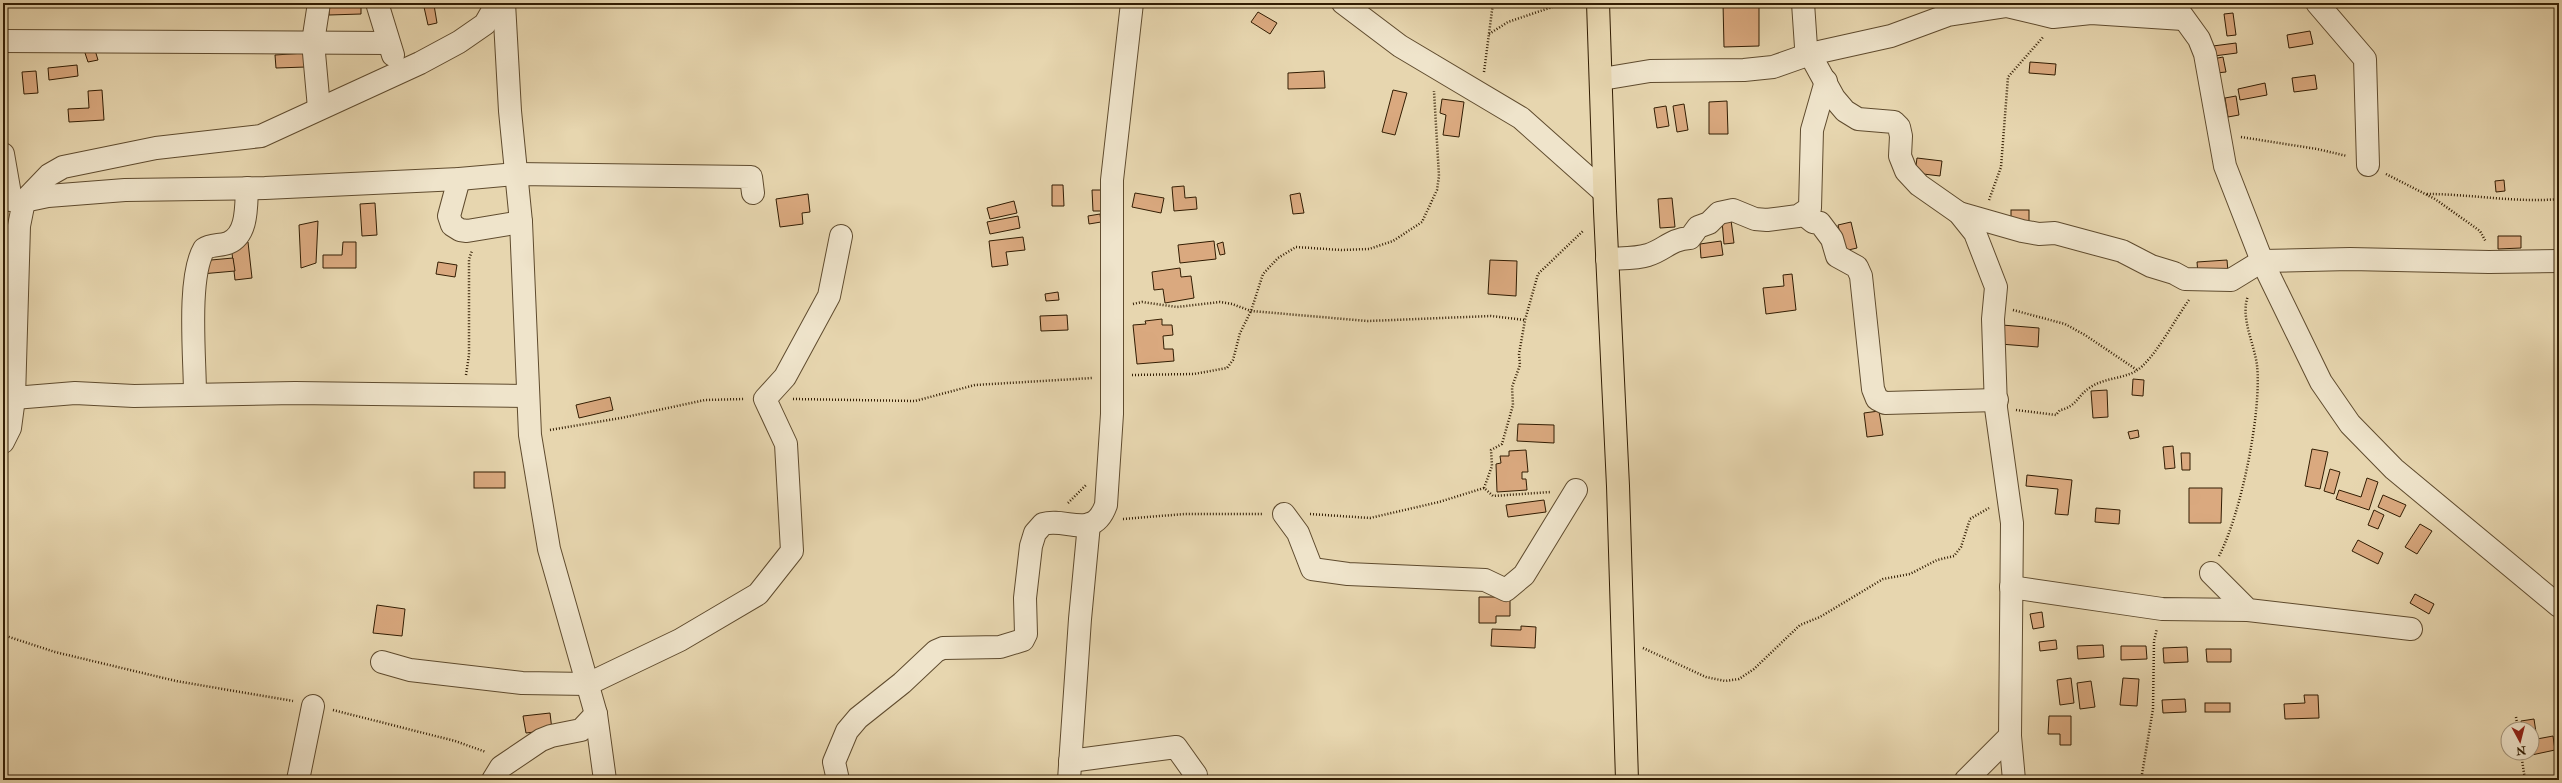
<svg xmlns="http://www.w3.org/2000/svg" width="2562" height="783" viewBox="0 0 2562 783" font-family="'IM FELL Double Pica',serif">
<rect width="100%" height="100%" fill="#e7d6af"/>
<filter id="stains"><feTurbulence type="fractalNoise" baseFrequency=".005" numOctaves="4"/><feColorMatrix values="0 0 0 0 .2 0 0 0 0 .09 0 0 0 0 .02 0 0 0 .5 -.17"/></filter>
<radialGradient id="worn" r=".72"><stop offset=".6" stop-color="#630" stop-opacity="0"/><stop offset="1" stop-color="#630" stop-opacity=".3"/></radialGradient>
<!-- building -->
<g fill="#daa97f" stroke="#321d03">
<path d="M329,3H361V14L329,15Z"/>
<path d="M1723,3H1759V46L1724,47Z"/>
<path d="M2046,3H2067L2068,10L2047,13Z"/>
<path d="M434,5L437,23L428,25L424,7Z"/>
<path d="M1258,12L1277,23L1270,34L1251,22Z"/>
<path d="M2233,13L2236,35L2227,36L2224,14Z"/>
<path d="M2310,31L2313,44L2289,48L2287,35Z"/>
<path d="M2236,43L2237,53L2214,56L2213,46Z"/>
<path d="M95,50L98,60L88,62L85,53Z"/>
<path d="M305,53L306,67L276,68L275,55Z"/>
<path d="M2223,57L2226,72L2216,73L2213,59Z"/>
<path d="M2030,62L2056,64L2055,75L2029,73Z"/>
<path d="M77,65L78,76L49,80L48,68Z"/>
<path d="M36,71L38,93L24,94L22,72Z"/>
<path d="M1324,71L1325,88L1288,89V73Z"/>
<path d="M2315,75L2317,89L2294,92L2292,78Z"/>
<path d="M2265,83L2267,95L2240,100L2238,89Z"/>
<path d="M102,90L104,120L69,122L68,109L89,108L88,91Z"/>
<path d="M1393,90L1407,93L1395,135L1382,132Z"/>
<path d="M2236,96L2239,115L2228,117L2225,98Z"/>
<path d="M1442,99L1464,102L1459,137L1443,135L1446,115L1440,113Z"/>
<path d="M1727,101L1728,134H1709V102Z"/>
<path d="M1684,104L1688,130L1677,132L1673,106Z"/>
<path d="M1666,106L1669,126L1657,128L1654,108Z"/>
<path d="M1917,158L1942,161L1940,176L1915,173Z"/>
<path d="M2504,180L2505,191L2496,192L2495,181Z"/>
<path d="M1052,185H1063L1064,206H1052Z"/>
<path d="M1184,186L1185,198L1196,197L1197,209L1174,211L1172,187Z"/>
<path d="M1092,190H1104L1105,211H1093Z"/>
<path d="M1135,193L1164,198L1161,213L1132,207Z"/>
<path d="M1300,193L1304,213L1293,214L1290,195Z"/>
<path d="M808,194L810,212L802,213L803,224L780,227L776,199Z"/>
<path d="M1672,198L1675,227L1660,228L1658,199Z"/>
<path d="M1014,201L1017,213L990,219L987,208Z"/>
<path d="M375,203L377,235L362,236L360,204Z"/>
<rect x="2011" y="210" width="18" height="15"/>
<path d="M1100,214L1101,222L1089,224L1088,216Z"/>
<path d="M1018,216L1020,228L990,234L987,222Z"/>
<path d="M1731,220L1734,243L1724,244L1722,221Z"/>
<path d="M318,221L316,263L301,268L299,225Z"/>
<path d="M1851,222L1857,248L1844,251L1838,225Z"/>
<path d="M2498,236H2521V248L2498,249Z"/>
<path d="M1023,237L1025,250L1006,252L1008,265L992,267L989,241Z"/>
<path d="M1214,241L1216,259L1180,263L1178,245Z"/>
<path d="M1721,241L1723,255L1701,258L1700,244Z"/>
<path d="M248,242L252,278L235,280L231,244Z"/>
<path d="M343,242H356V268H323V255H342Z"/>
<path d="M1223,242L1225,254L1220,255L1217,244Z"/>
<path d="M233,258L235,271L201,274L200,261Z"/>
<path d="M1490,260L1517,261L1516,296L1488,294Z"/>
<path d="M2227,260L2228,272L2198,274L2197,262Z"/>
<path d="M438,262L457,265L455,277L436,274Z"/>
<path d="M1180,268L1181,277L1191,276L1194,298L1165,303L1163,289L1154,290L1152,272Z"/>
<path d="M1792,274L1796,310L1766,314L1763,288L1784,286L1783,275Z"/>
<path d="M1058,292L1059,300L1046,301L1045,294Z"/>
<path d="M1067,315L1068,330L1041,331L1040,316Z"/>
<path d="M1162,319V325H1172L1173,335L1163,336L1164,349H1173L1174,361L1137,364L1133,325L1146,324L1145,321Z"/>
<path d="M2002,325L2039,328L2038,347L2000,344Z"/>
<path d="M2133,379L2144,380L2143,396L2132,395Z"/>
<path d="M2107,390L2108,417L2093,418L2091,391Z"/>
<path d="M610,397L613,410L579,418L576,405Z"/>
<path d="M1879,411L1883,435L1867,437L1864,413Z"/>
<path d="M1518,424L1554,425V443L1517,441Z"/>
<path d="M2138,430L2139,437L2130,439L2128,432Z"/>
<path d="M2173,446L2175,468L2165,469L2163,447Z"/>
<path d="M2312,449L2328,452L2320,489L2305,486Z"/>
<path d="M1526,450L1528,472H1522V479H1526L1527,490L1497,492L1496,464L1501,463L1500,456H1509V451Z"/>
<path d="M2181,453H2190V470H2182Z"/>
<path d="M2330,469L2340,472L2334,494L2324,491Z"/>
<rect x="474" y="472" width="31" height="16"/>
<path d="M2027,475L2072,480L2068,515L2055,514L2058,489L2026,486Z"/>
<path d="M2367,478L2378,482L2369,510L2336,499L2339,490L2361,497Z"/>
<path d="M2189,488H2222L2221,523H2189Z"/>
<path d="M2383,495L2406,505L2400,517L2378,507Z"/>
<path d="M1544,500L1546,512L1508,517L1506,505Z"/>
<path d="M2096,508L2120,510L2119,524L2095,522Z"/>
<path d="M2374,510L2384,515L2378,529L2368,525Z"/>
<path d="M2420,524L2432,531L2417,554L2405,547Z"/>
<path d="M2358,540L2383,553L2378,564L2352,551Z"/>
<path d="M2415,594L2434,604L2429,614L2410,603Z"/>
<path d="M1479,597H1510V616H1496V623H1479Z"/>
<path d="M377,605L405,609L402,636L373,633Z"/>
<path d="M2042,612L2044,627L2033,629L2030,614Z"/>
<path d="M1521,626L1536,627L1535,648L1491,646L1492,629L1521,630Z"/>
<path d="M2056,640L2057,649L2040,651L2039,642Z"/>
<path d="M2103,645L2104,657L2078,659L2077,646Z"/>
<path d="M2121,646H2146L2147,659L2121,660Z"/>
<path d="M2187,647L2188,662L2164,663L2163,648Z"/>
<path d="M2206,649H2231V662H2207Z"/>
<path d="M2071,678L2074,703L2060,705L2057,680Z"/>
<path d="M2123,678L2139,679L2137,706L2120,705Z"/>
<path d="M2091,681L2095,707L2080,709L2077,683Z"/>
<path d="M2304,695H2318L2319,718L2285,719L2284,704L2305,703Z"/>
<path d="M2185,699L2186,712L2163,713L2162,700Z"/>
<rect x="2205" y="703" width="25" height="9"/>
<path d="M550,713L552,730L526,733L523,716Z"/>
<path d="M2049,716H2071V745H2060V734H2048Z"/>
<path d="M2534,719L2537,739L2553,736L2555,750L2527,756L2526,753H2532V729H2522L2521,721Z"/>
</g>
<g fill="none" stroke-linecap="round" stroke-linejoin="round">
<!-- minor casing -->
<g stroke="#5f4b2e" stroke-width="24">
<g id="minor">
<path d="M319,3L313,42L319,108"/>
<path d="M377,3L393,55"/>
<path d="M504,3L510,111L521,222L530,435L549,549L596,714L605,780"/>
<path d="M1343,3L1400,46L1521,118L1604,192"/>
<path d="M1803,3L1806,47L1834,98L1845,111L1858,119L1894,122L1899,127L1901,136L1900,156L1906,171L1919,185L1959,213L1975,233L1996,287L1993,319L1996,408L2012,523L2010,736L2014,780"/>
<path d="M2173,3L2199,39L2205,54L2225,166L2262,261L2321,382L2350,424L2394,469L2559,606"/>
<path d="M2317,3L2365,59L2368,165"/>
<path d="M3,41L388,43"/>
<path d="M1602,79L1650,71L1744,70L1773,67L1810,54L1891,36L1948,15L2007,6L2053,17L2091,13L2183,19"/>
<path d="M3,154L11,200"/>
<path d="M459,179L449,216L452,225L460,230L467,231L521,222"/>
<path d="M3,199L24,201L48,196L125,190L265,188L459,179L516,174L751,177L753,193"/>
<path d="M1959,213L2022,231L2039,234L2055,233L2122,251L2151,266L2174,273L2185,279L2231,280L2262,261L2350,259L2489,262L2559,261"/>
<path d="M1803,214L1813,222L1820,223L1832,239L1837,256L1857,267L1861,276L1873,389L1877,399L1885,403L1997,400"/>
<path d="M1607,259C1620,258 1636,259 1648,255C1665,250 1670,239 1690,238L1698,227L1709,223L1719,213L1733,210L1755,219L1767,220L1798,216L1810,208L1812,130L1826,81"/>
<path d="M195,394C195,359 187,278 204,249C211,244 220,246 228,243C248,235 246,206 247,188"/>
<path d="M14,398L75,393L134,396L295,393L527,396"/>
<path d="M3,442L10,428L14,398L19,226L24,201L49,175L63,167L156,148L261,136L420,63L459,42L485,24L497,3"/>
<path d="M1284,514L1298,533L1312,569L1348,574L1485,580L1506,590L1524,575L1576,490"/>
<path d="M2211,573L2248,610L2411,629"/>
<path d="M2011,587L2162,609L2248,610"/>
<path d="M382,662L410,670L522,683L588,684L680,640L758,594L792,551L786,444L765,399L785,377L829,296L841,236"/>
<path d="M1070,761L1176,747L1196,775V780"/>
<path d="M298,780L313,706"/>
<path d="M493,780L501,767L541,740L551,736L581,730L596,714"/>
<path d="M838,780L834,762L847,731L858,718L902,683L936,651L943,648L1000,647L1023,640L1026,634L1025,598L1031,546L1035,533L1043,524C1067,517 1093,541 1106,505L1112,414V180L1132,3"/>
<path d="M1069,780L1080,619L1089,524"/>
<path d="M1966,780L2010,736"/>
</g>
</g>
<!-- major casing -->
<g stroke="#321d03" stroke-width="24">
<path id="major" d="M1598,3L1605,211L1618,486L1627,780"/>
</g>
<!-- path -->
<g stroke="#321d03" stroke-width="2.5" stroke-dasharray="1 2" stroke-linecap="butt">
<path d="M1489,34L1508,22L1564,3"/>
<path d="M1484,72L1493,3"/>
<path d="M2241,137L2317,149L2347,156"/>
<path d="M2386,174L2435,199L2480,231L2486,242"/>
<path d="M2427,194C2469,194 2518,203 2559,199"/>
<path d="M1989,200L2001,167L2008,77L2044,36"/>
<path d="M1133,304L1142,302L1177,307L1220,302L1232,304L1251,311L1368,321L1491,316L1525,320"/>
<path d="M2013,310L2065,324L2085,335L2137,370"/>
<path d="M466,375L469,355V259L472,251"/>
<path d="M1132,375L1194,374L1227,368L1233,360L1240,333L1251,311L1263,274L1278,258L1296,247L1341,250L1369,249L1393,241L1422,222L1437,190L1439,176L1434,91"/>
<path d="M793,399L915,401L975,385L1092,378"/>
<path d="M2016,410L2056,415L2060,410C2077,407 2078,394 2091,387C2104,378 2122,379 2136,371C2154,360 2175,319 2189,300"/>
<path d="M550,430L621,418L705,400L744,399"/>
<path d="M1484,488L1492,466L1491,450L1502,444L1513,405L1512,387L1520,365L1519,354L1525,320L1538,274L1584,230"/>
<path d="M1068,503L1087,484"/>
<path d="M1310,514L1370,518L1439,502L1484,488L1493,496L1551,492"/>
<path d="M1123,519L1185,514H1263"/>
<path d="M2219,556C2241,514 2262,412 2257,365C2254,343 2240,317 2248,296"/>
<path d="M3,635L55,652L176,681L293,701"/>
<path d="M1643,648L1706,677L1725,681L1739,679L1754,669L1800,625L1820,617L1883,579L1910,574L1937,560L1954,556L1961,547L1970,519L1989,508"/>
<path d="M333,710L455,741L486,752"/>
<path d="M2516,717L2518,729"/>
<path d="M2521,753L2525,780"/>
<path d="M2141,780L2153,709L2154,641L2157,629"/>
</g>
<!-- minor -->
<use href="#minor" stroke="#efe4cb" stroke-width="22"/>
<!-- major -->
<use href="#major" stroke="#e7d6af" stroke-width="22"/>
</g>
<!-- margin -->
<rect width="2562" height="783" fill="none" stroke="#e7d6af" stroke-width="16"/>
<rect x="4" y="4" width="2554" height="775" fill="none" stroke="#321d03" stroke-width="2"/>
<rect x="8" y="8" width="2546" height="767" fill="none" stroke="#321d03"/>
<!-- north arrow -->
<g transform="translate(2520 741) rotate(173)"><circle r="19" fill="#efe4cb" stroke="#a3947b"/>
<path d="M0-3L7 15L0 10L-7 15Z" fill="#8f2418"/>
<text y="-6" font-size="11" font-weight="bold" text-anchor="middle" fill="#321d03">N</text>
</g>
<rect width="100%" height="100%" filter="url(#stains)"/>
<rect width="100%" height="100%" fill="url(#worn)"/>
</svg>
